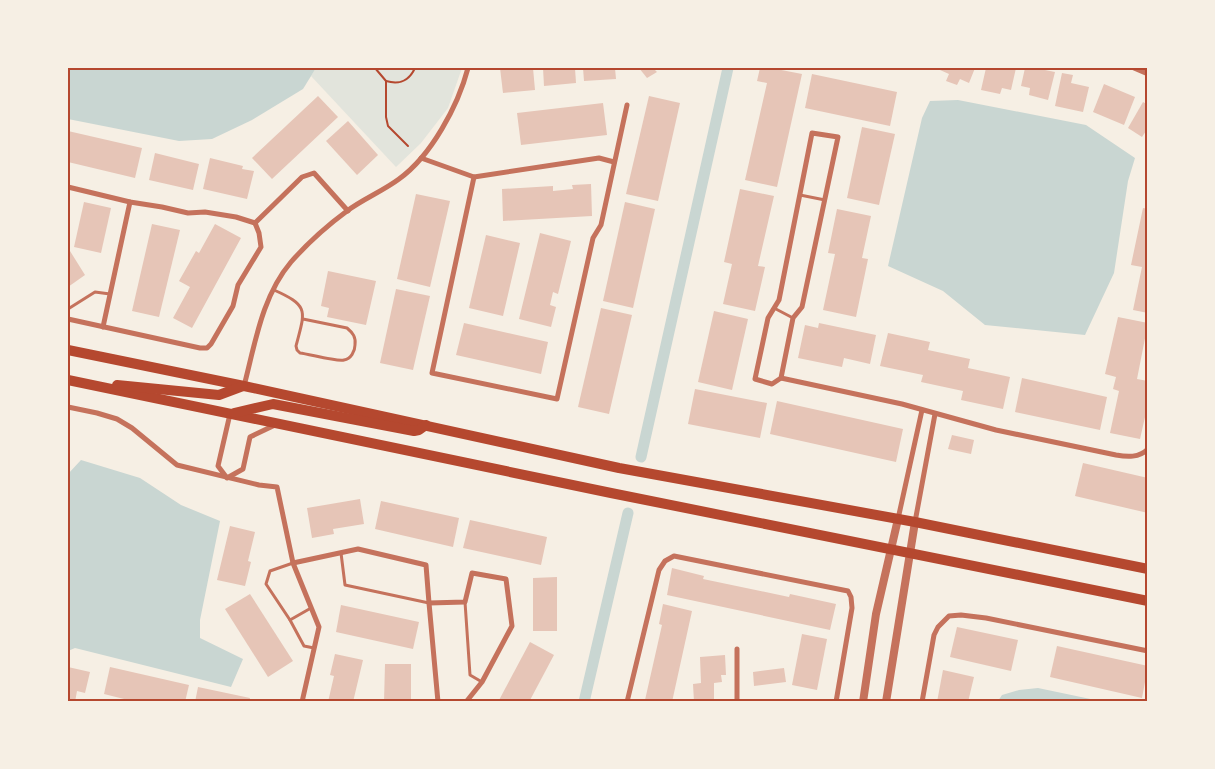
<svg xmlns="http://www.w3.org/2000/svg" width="1215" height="769" viewBox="0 0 1215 769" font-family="'Fira Sans',sans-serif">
<rect width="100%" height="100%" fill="#f6efe4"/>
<!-- green -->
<path fill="#e2e4dc" d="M316,68H462L448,108L421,143L396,167L311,76Z"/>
<!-- water -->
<g fill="#c9d6d2">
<path d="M68,68H316L303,89L252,120L212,139L179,141L68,119Z"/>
<path d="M958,100L1086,125L1135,158L1128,181L1114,273L1085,335L985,325L943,291L888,266L922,118L930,101Z"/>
<path d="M81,460L140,478L181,505L220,521L200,620V638L243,659L231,687L75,648L68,651V474Z"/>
<path d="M1038,688L1100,701H998L1002,695L1019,690Z"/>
</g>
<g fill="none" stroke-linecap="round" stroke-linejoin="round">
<!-- canal -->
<g stroke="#c9d6d2" stroke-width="11">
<path d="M641,457L728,68"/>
<path d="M584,702L628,513"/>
</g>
</g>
<!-- building -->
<g fill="#e6c5b7">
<path d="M500,68H533L535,90L503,93Z"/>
<path d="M543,68H575L576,83L544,86Z"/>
<path d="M583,68H615L616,79L584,81Z"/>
<path d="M639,68H653L657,72L647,78Z"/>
<path d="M760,68H771L802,74L777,187L745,180L767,83L757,81Z"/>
<path d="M941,68H975L969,83L960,79L957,85L946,81L949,74L940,70Z"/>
<path d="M986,68H1016L1011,90L1002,88L1000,94L981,90Z"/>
<path d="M1025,68H1035L1055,72L1048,100L1029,95L1030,88L1021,86Z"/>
<path d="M1062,73L1073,75L1071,83L1089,87L1083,112L1055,106Z"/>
<path d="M812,74L897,92L890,126L805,108Z"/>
<path d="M1104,84L1135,97L1124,125L1093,112Z"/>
<path d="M318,96L338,117L272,179L252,158Z"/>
<path d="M649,96L680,103L658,201L626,194Z"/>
<path d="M1143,102L1148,105V128L1142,137L1128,128Z"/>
<path d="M603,103L607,135L521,145L517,113Z"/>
<path d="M348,121L378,155L357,175L326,141Z"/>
<path d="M862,127L895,134L879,205L847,198Z"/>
<path d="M68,131L142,148L135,178L68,162Z"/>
<path d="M155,153L199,164L193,190L149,180Z"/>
<path d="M210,158L243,166L242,169L254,171L247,199L203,189Z"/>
<path d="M591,184L592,216L503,221L502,189L553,186V191L573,189L572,185Z"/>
<path d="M740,189L774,196L758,266L765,267L755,311L723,304L732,264L724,262Z"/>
<path d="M416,194L450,201L430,287L397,279Z"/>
<path d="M84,202L111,208L101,253L74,247Z"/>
<path d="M625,202L655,209L633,308L603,301Z"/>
<path d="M1143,208L1148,209V313L1133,310L1142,267L1131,265Z"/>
<path d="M837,209L871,216L862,258L868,259L856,317L823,310L835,254L828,253Z"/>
<path d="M152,224L180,230L159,317L132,311Z"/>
<path d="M215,224L241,238L192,328L173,318L190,287L179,281L196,251L199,253Z"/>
<path d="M540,233L571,241L558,294L553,292L550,305L556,307L551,327L519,319Z"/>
<path d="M486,235L520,243L503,316L469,308Z"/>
<path d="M70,251L85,275L68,287V253Z"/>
<path d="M328,271L376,281L366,325L327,317L329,308L321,306Z"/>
<path d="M396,289L430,296L413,370L380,363Z"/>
<path d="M601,308L632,315L609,414L578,407Z"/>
<path d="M714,311L748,319L732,390L698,382Z"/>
<path d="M1118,317L1148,323L1137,379L1148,381V404L1140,439L1110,433L1119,391L1113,389L1116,377L1105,374Z"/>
<path d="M464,323L548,342L541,374L456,355Z"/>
<path d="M819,323L876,335L870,364L844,358L842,367L798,358L805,325L818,328Z"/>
<path d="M888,333L930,342L928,350L970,359L968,368L1010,377L1003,409L961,400L963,391L921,382L923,375L880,366Z"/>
<path d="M1022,378L1107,397L1100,430L1015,412Z"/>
<path d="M695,389L767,403L760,438L688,424Z"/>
<path d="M777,401L903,429L896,462L770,434Z"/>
<path d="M952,435L974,440L971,454L948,449Z"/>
<path d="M1083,463L1148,478V513L1075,496Z"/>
<path d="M360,499L364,524L333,529L334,534L312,538L307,508Z"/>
<path d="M381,501L459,518L453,547L375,529Z"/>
<path d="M470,520L547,537L541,565L463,548Z"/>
<path d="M230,526L255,532L248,561L251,562L245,586L217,580Z"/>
<path d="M672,568L704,576L703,579L789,597L790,594L836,604L830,630L667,595Z"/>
<path d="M557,577V631H533V578Z"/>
<path d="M250,594L293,661L268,677L225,609Z"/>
<path d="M663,604L692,611L672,702H650L645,700L662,625L659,624Z"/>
<path d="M341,605L419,622L413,649L336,632Z"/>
<path d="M957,627L1018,640L1011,671L950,657Z"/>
<path d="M802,634L827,639L817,690L792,685Z"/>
<path d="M530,642L554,655L529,702H498Z"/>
<path d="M1057,646L1148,666L1142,698L1050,677Z"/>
<path d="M335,654L363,660L353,702H328L334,676L330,675Z"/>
<path d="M725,655L726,675H721L722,682L714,683V702H694L693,684L701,683L700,657Z"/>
<path d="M385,664H411V702H384Z"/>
<path d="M68,667L90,672L85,693L77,691L75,702H68Z"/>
<path d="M110,667L189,685L185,702H136L104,694Z"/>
<path d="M784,668L786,682L754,686L753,672Z"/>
<path d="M943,670L974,677L968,702H937Z"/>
<path d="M198,687L250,698L249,702H195Z"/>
</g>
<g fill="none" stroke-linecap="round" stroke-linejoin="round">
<!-- path -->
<g stroke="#b5482f" stroke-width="2">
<path d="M375,68L386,81V117L388,126L408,146"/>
<path d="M386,81C400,85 409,81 415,68"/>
</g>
<!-- service -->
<g stroke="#c5725c" stroke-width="3">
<path d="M800,195L825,200"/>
<path d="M274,290C310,306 305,311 296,346L297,350L300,353C309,354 337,362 344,360C351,359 355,351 355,345C356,337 353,333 347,328L303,319"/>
<path d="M774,308L793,318"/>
<path d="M68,309L95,292L110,294"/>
<path d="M341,553L345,585L429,603"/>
<path d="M465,602L470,675L482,682"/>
<path d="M311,608L290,620L304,646L314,648"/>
<path d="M290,620L266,584L270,571L293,563"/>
</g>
<!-- minor -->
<g stroke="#c5725c" stroke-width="5">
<path d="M1134,68L1148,74"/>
<path d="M812,133L838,137L802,307L793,318L781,378L772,384L755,379L768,318L779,300Z"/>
<path d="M421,158L474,177L599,158L614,162"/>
<path d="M474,177L432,373L557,399L593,238L601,225L627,105"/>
<path d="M68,187L130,202L162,207L188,213L205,212L236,217L255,223"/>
<path d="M255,223L302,177L314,173L348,211"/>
<path d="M68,319L200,348H207L211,344L233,306L238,285L261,247L259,233L255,223"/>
<path d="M103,327L130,202"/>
<path d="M781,378L902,404L996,430L1116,455C1127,457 1139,458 1148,449"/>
<path d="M244,386C255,344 262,296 291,262C306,245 328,225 347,211C363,199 383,191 399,179C431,156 458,106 468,68"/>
<path d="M68,407L97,413L117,419L132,428L177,465L259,485L277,487L293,563L319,627L302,702"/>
<path d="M230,414L218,466L227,478L243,469L250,437L275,425"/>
<path d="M898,519L922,410"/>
<path d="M915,522L935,414"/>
<path d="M293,563L358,549L426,565L429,603L465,602L472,573L506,579L512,626L482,682L466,702"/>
<path d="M429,603L438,702"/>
<path d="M627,702L659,570L665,561L674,556L848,591L851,597L852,608L836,702"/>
<path d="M737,702V649"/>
<path d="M922,702L934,635L938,627L949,616L961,615L986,618L1148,651"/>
</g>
<!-- tertiary -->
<g stroke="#c5725c" stroke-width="8">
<path d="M863,702L876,614L898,519"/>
<path d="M886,702L915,522"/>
</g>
<!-- primary -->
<g stroke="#b5482f" stroke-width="10">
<path d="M68,350L244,386L619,468L915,522L1148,569"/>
<path d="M68,380L611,493L1148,601"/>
<path d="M117,385L219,395L243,386"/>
<path d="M234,413L273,404L414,431L419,430L426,425"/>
</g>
</g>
<!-- border -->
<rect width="1215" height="769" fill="none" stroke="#f6efe4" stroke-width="138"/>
<rect x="69" y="69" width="1077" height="631" fill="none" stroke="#b5482f" stroke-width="2"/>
</svg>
